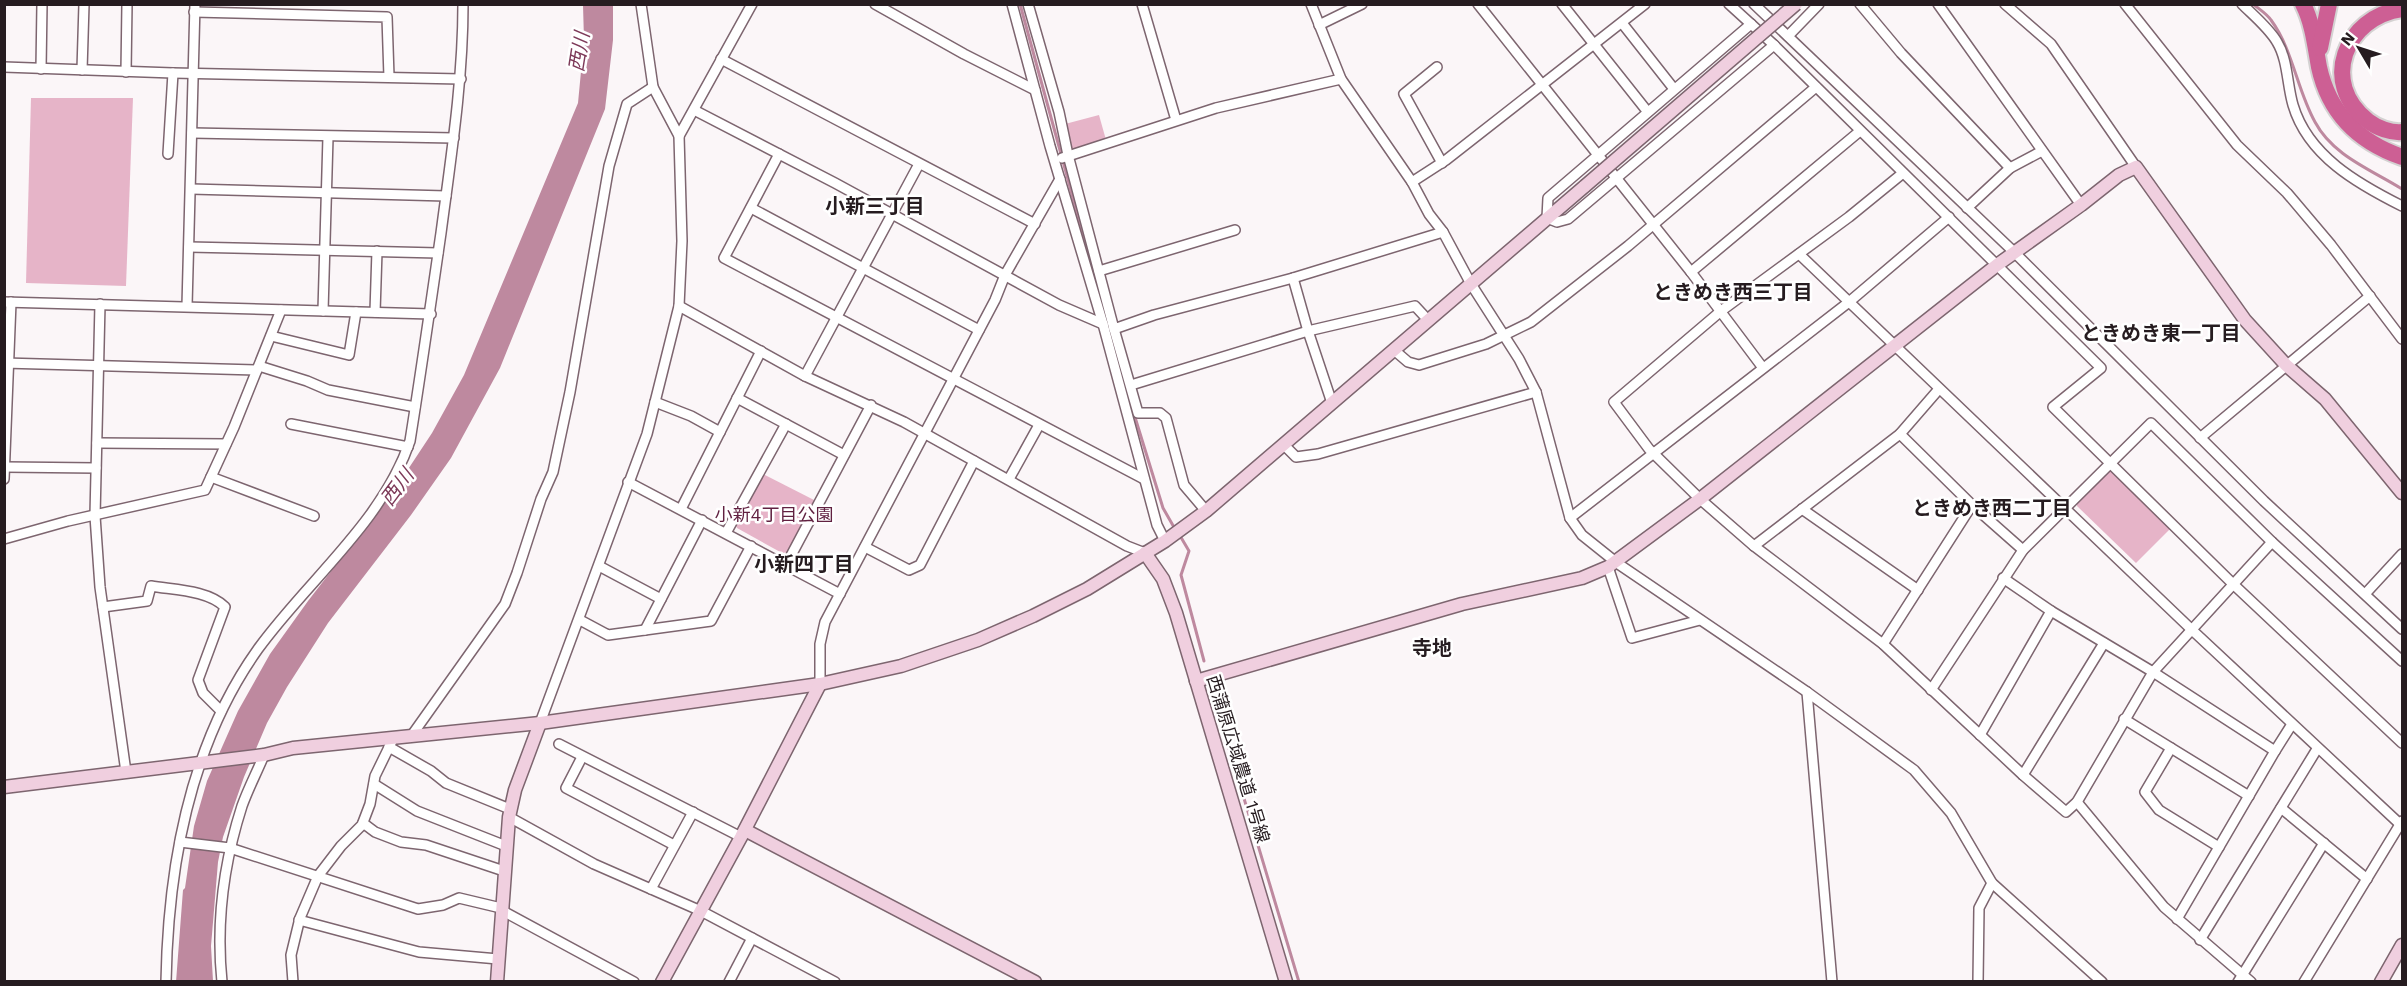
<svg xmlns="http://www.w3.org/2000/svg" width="2407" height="986" viewBox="0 0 2407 986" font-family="'Work Sans','Noto Sans JP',sans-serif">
<rect width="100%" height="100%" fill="#fbf6f8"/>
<!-- green -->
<g fill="#e6b4c8">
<path d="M31,98H133L126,286L26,283Z"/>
<path d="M1099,115L1106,140L1072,149L1065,124Z"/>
<path d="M2112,471L2170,529L2136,563L2077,506V501L2106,472Z"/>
<path d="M763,474L816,501L788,552L782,553L737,528L735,524Z"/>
</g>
<!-- water -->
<path fill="#be899f" d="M583,5H613V40L605,109L500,368L451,458L411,515L328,623L287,687L267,723L244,777L223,837L218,862L211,946L213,981L176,982L183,890L185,888L194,826L207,781L238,711L270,654L308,601L397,486L432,433L464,375L578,103L584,40Z"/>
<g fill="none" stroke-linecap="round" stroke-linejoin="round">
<!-- stream -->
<g stroke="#be899f" stroke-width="3">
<path d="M1020,4L1102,304"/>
<path d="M2253,4C2259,9 2267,14 2271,20C2293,50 2297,90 2315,122C2333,156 2372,170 2402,189"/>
<path d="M1114,348L1125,385"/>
<path d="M1134,414L1163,508L1175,529"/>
<path d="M1179,534L1189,551L1181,575L1204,661"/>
<path d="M1212,693L1218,708"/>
<path d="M1225,735L1299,982"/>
</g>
<!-- street casing -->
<g stroke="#7d656f" stroke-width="12">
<g id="street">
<path d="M875,4L964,54L1035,90"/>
<path d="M1012,4L1050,146L1103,324L1157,525L1165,541"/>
<path d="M1028,4L1059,112L1068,155L1114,329L1154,315L1293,278L1443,232"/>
<path d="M1142,4L1176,120"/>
<path d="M1311,4L1341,79L1412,182L1429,214L1443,232L1471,284L1519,359L1536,392L1570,518L1582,535L1617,563L1807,692L1914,770L1951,813L1992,883L2102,982"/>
<path d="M1478,4L1691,272L1763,368"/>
<path d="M1562,4L1647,111"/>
<path d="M1729,4L1774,45L2101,368L2053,407L2233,584L2402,743"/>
<path d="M1754,4L2014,252L2264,501L2402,629"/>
<path d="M1860,4L1901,53L2010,168"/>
<path d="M1938,4L2081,205"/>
<path d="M2005,4L2051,44L2136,167"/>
<path d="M2125,4L2237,145L2287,193L2331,245L2402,339"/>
<path d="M2242,4C2253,15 2269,28 2277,42C2288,60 2287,85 2293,105C2308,156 2358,184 2402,206"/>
<path d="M194,12L387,17L389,77"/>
<path d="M1622,23L1674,89"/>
<path d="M1751,24L1548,198L1547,218L1557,222L1568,219L1774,45"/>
<path d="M1319,25L1362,4"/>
<path d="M1788,36L1819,4"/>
<path d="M721,59L1035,224"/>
<path d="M4,67L173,73L461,79"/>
<path d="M1437,67L1404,94L1442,163"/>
<path d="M41,69L42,4"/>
<path d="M82,70L84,4"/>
<path d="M126,72L127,4"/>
<path d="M694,110L835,183L1059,305L1103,324"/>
<path d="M192,133L454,138"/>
<path d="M679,136L752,4"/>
<path d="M168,154L173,73"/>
<path d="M779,154L724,258L1144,479"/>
<path d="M1062,158L1216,108L1341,79"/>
<path d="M1903,173L1849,217L1721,311L1614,402L1649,449L1700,499L1754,546L1883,644L2023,775L2066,812L2077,802L2153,672L2272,542"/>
<path d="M1412,182L1446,160L1645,4"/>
<path d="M191,189L446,196"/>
<path d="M751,208L979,330"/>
<path d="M1967,208L2010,168L2042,151"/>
<path d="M189,247L438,253"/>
<path d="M1799,254L2191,629L2402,826"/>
<path d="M1099,271L1235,230"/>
<path d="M1691,272L1860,131"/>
<path d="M1293,278L1308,331L1332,403"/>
<path d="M4,302L431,314"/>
<path d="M100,304L95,516L100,587L126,772"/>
<path d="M187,306L195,4"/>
<path d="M679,306L805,376L904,422L1127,546L1145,553"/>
<path d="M323,311L328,137"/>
<path d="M375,312L377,251"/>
<path d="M1114,329L1138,413H1160L1166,418L1184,485L1206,511"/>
<path d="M271,336L349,355L356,312"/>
<path d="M1394,350L1408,362L1419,365L1486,344L1531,322L1628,246L1816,87"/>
<path d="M4,363L257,370"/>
<path d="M259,366L307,381L328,390L415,407"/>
<path d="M805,376L919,164"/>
<path d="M1131,385L1308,331L1415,306L1428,320"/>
<path d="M737,398L844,455"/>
<path d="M655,402L691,416L720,432"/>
<path d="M291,424L408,447"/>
<path d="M1900,434L1972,505L2023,550"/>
<path d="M2200,438L2370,296"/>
<path d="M97,443L226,444"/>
<path d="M1283,444L1296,457L1318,454L1536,392"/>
<path d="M5,467L96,468"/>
<path d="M211,477L314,516"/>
<path d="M4,479L11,302"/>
<path d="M1009,479L1039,425"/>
<path d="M628,482L840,594"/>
<path d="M681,509L761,351"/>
<path d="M1802,509L1918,590"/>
<path d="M1570,518L1849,302L1949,217"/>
<path d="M726,533L786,424"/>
<path d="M4,539L68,521L205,490L234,427L281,310"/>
<path d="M1754,546L1900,434L1939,389"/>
<path d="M865,547L909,570L920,565L974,461"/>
<path d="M786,565L871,405"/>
<path d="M599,566L661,599"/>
<path d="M1608,567L1632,638L1700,620"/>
<path d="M2003,578L2051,611L2153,672L2275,751L2292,724"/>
<path d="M2366,593L2402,554"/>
<path d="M103,607L147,601L151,586C174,590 208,590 225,607L198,680L203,693L221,711"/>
<path d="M580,620L608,635L711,621L751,546"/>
<path d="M645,630L702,520"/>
<path d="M1883,644L1972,505"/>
<path d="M820,684V644L825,622L995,300L1005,275L1060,179"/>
<path d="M1931,690L2023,550L2151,423L2272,542L2402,661"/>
<path d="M1807,692L1832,982"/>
<path d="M2124,719L2249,796"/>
<path d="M540,723L647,434L679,306L682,241L679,136L653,87L641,4"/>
<path d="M412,735L505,604L517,573L541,499L553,472L570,392L609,166L627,104L653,87"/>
<path d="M1980,735L2051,611"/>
<path d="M559,744L741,837"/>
<path d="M389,747L431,771L446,783L510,809"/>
<path d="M2171,748L2145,792L2159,810L2219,847"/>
<path d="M582,757L566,788L674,845"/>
<path d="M2023,775L2104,643"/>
<path d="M374,784L417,811L506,846"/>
<path d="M2077,802L2164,907L2251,982"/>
<path d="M2281,808L2367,879"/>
<path d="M509,817L594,864L701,911L835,982"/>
<path d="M363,823L375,832L401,842L426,845L504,871"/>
<path d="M180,842L230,848L418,909L443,905L459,898L501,908"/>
<path d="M651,889L693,812"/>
<path d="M501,910L634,982"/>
<path d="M2177,919L2275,751"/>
<path d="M299,920L419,952L498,959"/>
<path d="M2200,940L2317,749"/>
<path d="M166,982C168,867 190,744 258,649C307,581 382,523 410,441C421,372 431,302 441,233C451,157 463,81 463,4"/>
<path d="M222,982C216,923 224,862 242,806C248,789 257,772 264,755"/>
<path d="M293,982L291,955L300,918L318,876L341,846L362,825L370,804L375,776L393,739"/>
<path d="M729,982L752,938"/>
<path d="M1978,982L1979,908L1992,883"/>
<path d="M2238,982L2324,843"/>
<path d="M2304,982L2402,821"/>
</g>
</g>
<!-- secondary casing -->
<g stroke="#7d656f" stroke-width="15">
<g id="secondary">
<path d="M1145,553L1163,579L1176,613L1286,982"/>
<path d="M1196,681L1462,604L1582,578L1608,567L1700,499L1997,265L2081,205L2119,175L2136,167L2245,320L2286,365L2325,399L2402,493"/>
<path d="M4,787L264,755L293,748L540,723L820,684L901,666L978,640L1033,616L1087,589L1165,541L1206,511L1585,186"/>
<path d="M745,830L1035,982"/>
<path d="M497,982L509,817L515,790L540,723"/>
<path d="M662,982L741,837L820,684"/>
<path d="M2381,982L2402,945"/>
</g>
</g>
<!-- highway casing -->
<g stroke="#d4d2d2" stroke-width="20">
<g id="highway">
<path d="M2303,4C2313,24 2315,45 2319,67C2329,113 2359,142 2402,157"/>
<path d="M2402,9C2345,17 2319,83 2368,121C2377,128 2391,133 2402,132"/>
<path d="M2320,48L2329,4"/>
</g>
</g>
<!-- street -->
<use href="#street" stroke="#fff" stroke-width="9"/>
<!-- secondary -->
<use href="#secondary" stroke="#f0cfdf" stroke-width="12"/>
<!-- highway -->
<use href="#highway" stroke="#cd5f94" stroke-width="16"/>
<!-- secondary-bridge casing -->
<g stroke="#7d656f" stroke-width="15" stroke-linecap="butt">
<path id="secondary-bridge" d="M1585,186L1796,4"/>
</g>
<!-- secondary-bridge -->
<use href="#secondary-bridge" stroke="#f0cfdf" stroke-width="12"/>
</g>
<g text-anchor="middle" stroke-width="5" stroke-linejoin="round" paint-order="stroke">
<!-- park labels -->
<g font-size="18" fill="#612141" stroke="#fff">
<text x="774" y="521">小新4丁目公園</text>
</g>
<!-- street labels -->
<g font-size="18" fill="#261c20" stroke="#fff">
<text transform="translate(1238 759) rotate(73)" y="6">西蒲原広域農道 1号線</text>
</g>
<!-- water labels -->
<g font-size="20" font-style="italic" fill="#7d3a59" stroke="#fff">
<text transform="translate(579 52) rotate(-81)" y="7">西川</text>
<text transform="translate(397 487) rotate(-53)" y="7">西川</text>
</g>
<!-- neighbourhood labels -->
<g font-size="20" font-weight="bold" fill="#261c20" stroke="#fff">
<text x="875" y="213">小新三丁目</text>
<text x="1733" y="299">ときめき西三丁目</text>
<text x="2161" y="340">ときめき東一丁目</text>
<text x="1992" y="515">ときめき西二丁目</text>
<text x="804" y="571">小新四丁目</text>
<text x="1432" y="655">寺地</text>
</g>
</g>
<!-- border -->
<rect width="2407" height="986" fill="none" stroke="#261c20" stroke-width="12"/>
<!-- north arrow -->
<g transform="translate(2359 48) rotate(309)" stroke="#ffffff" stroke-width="4.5" paint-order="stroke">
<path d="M0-4.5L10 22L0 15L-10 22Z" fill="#261c20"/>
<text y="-9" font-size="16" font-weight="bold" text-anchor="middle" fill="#261c20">N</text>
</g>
</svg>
